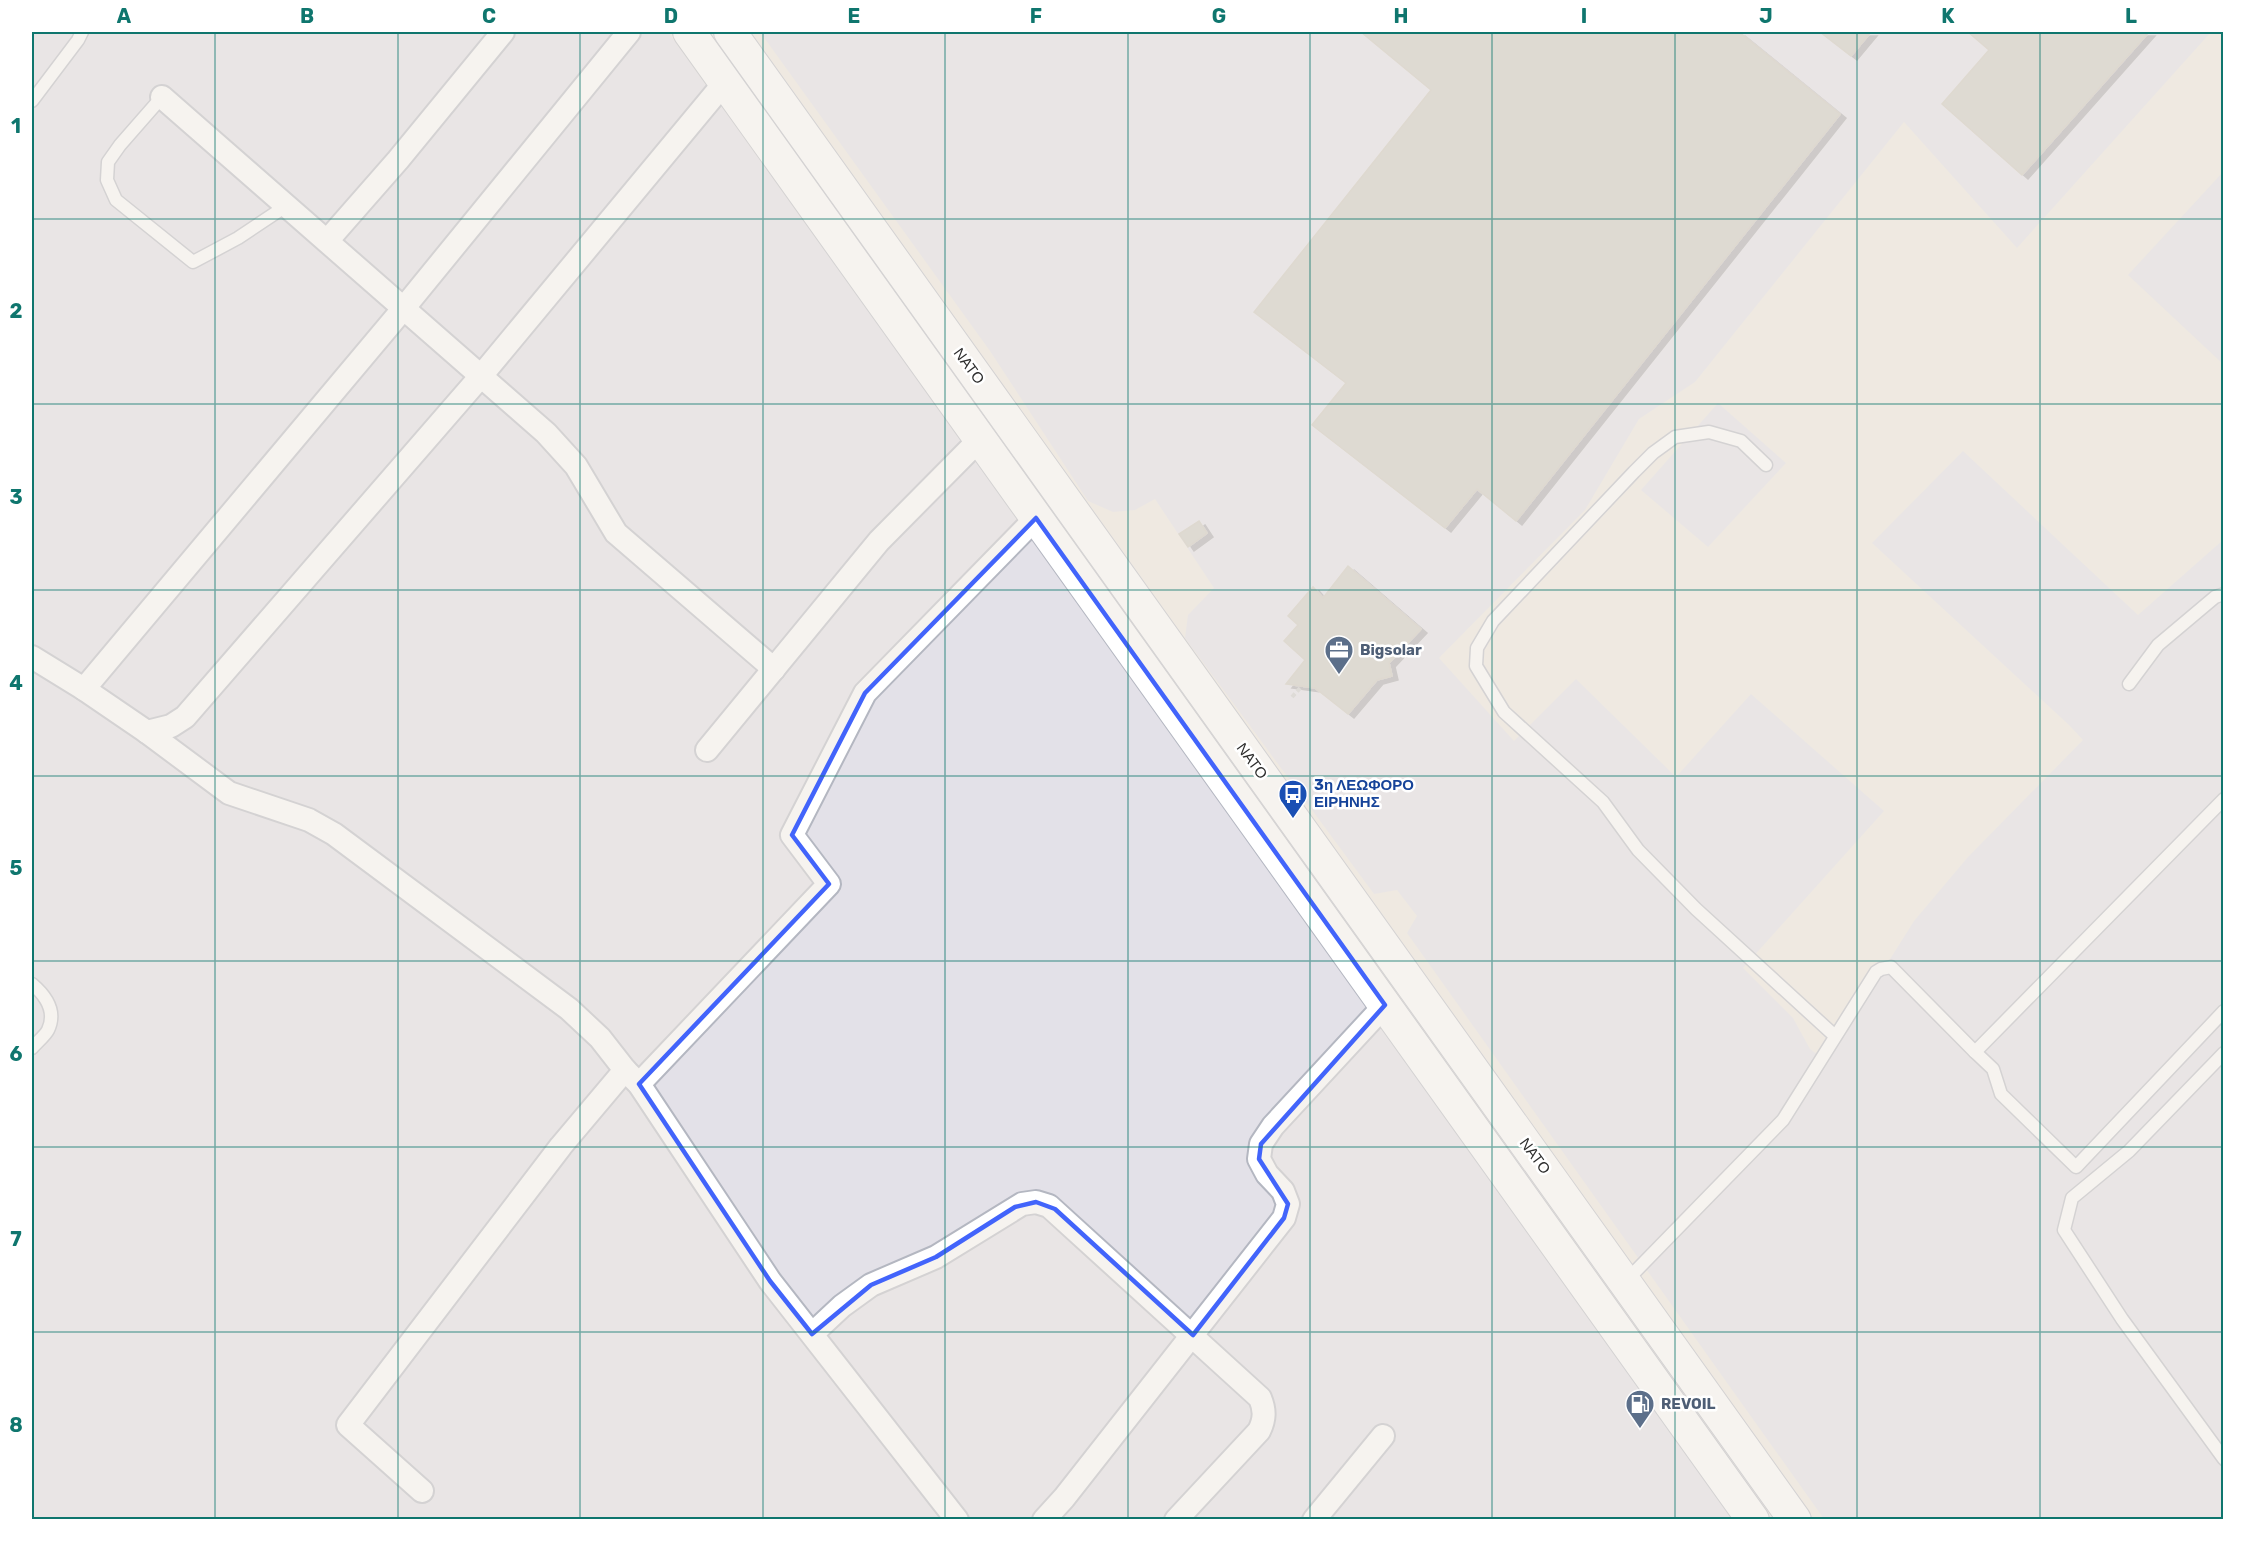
<svg xmlns="http://www.w3.org/2000/svg" width="2255" height="1551" viewBox="0 0 2255 1551" font-family="Rubik,sans-serif">
<defs>
<filter id="shadow"><feDropShadow dx="6" dy="4" stdDeviation="0" flood-color="#0004"/></filter>
</defs>
<rect width="100%" height="100%" fill="#efe9e1"/>
<!-- industrial -->
<g fill="#e3e1e8">
<path d="M32,32H668L1736,1519H32Z"/>
<path d="M760,32H2211L2017,248L1904,122L1695,382L1639,419L1585,510L1439,658L1514,741L1576,679L1676,777L1751,694L1884,811L1743,968L1793,1018L1810,1049L1826,1061L1914,921L1968,857L2083,740L2069,725L1872,543L1963,451L2138,615L2223,540V1519H1824L1407,933L1417,916L1397,890L1374,894L1185,638L1188,615L1214,588L1155,499L1135,510L1113,512L1088,501L990,351Z"/>
<path d="M2223,172V364L2128,275Z"/>
<path d="M1718,403L1786,463L1708,547L1641,490Z"/>
</g>
<!-- building -->
<g fill="#cbc7bf" stroke="#cbc5ba" stroke-width="1.5" filter="url(#shadow)">
<path d="M1361,32H1739L1840,114L1516,521L1477,489L1445,528L1312,425L1346,383L1254,312L1431,90Z"/>
<path d="M1820,32H1871L1851,56Z"/>
<path d="M1968,32H2149L2022,175L1942,104L1989,50Z"/>
<path d="M1199,521L1207,533L1188,547L1179,534Z"/>
<path d="M1348,566L1421,629L1389,663L1392,676L1377,680L1348,714L1315,688L1286,684L1305,660L1284,641L1298,625L1288,616L1313,587L1323,598Z"/>
</g>
<g fill="none" stroke-linecap="round" stroke-linejoin="round">
<!-- lane casing -->
<g stroke="#b4b7c1" stroke-width="15">
<g id="lane">
<path d="M162,97L120,145L108,162L107,180L116,200L193,262L238,238L286,206"/>
<path d="M32,101L78,40L82,32"/>
<path d="M1766,465L1741,441L1709,432L1675,437L1653,453L1634,472L1493,621L1477,648L1476,666L1504,712L1603,802L1638,850L1696,909L1835,1036"/>
<path d="M2129,684L2158,645L2215,597L2224,594"/>
<path d="M32,984C45,995 57,1011 48,1030C45,1036 36,1043 32,1048"/>
<path d="M1975,1052L1993,1069L2001,1094L2076,1167L2224,1011"/>
<path d="M2224,1053L2129,1151L2072,1198L2064,1230L2122,1319L2224,1459"/>
<path d="M1625,1282L1783,1120L1876,972L1881,969L1891,967L1975,1052L2224,799"/>
</g>
</g>
<!-- street casing -->
<g stroke="#b4b7c1" stroke-width="26">
<g id="street">
<path d="M162,97L546,433L576,466L616,533L774,669"/>
<path d="M327,241L398,160L503,32"/>
<path d="M32,657L84,689L147,732L229,793L309,820L334,834L569,1009L600,1038L625,1070L639,1084L770,1281L957,1520"/>
<path d="M84,689L403,309L629,32"/>
<path d="M147,732L171,726L185,717L481,376L725,82"/>
<path d="M707,750L879,541L980,439"/>
<path d="M639,1084L829,884L792,835L865,693L1036,518"/>
<path d="M812,1334L842,1306L871,1285L936,1257L1022,1204L1036,1202L1049,1206L1260,1398C1265,1410 1265,1419 1259,1431L1176,1520"/>
<path d="M422,1491L348,1425L561,1146L625,1070"/>
<path d="M1044,1520L1064,1498L1284,1218L1288,1204L1283,1191L1267,1174L1259,1159L1261,1144L1273,1126L1385,1005"/>
<path d="M1314,1520L1383,1436"/>
</g>
</g>
<!-- secondary casing -->
<g stroke="#b4b7c1" stroke-width="34">
<g id="secondary">
<path d="M689,32L1753,1520"/>
<path d="M730,32L1795,1520"/>
</g>
</g>
<!-- path -->
<path stroke="#c9c9c9" stroke-width="4" stroke-dasharray="4.5 3" stroke-linecap="butt" d="M1292,697L1302,686"/>
<!-- lane -->
<use href="#lane" stroke="#fff" stroke-width="12"/>
<!-- street -->
<use href="#street" stroke="#fff" stroke-width="22"/>
<!-- secondary -->
<use href="#secondary" stroke="#fff" stroke-width="32"/>
</g>
<!-- marked area -->
<path d="M0 0H2255V1551H0ZM1036,518L1385,1005L1261,1144L1259,1159L1288,1204L1284,1218L1193,1335L1055,1209L1036,1202L1015,1207L936,1257L871,1285L812,1334L770,1281L639,1084L829,884L792,835L865,693Z" fill="#efe9e1" fill-opacity=".55" fill-rule="evenodd"/>
<path fill="none" stroke="#4264fb" stroke-width="4.5" stroke-linejoin="round" d="M1036,518L1385,1005L1261,1144L1259,1159L1288,1204L1284,1218L1193,1335L1055,1209L1036,1202L1015,1207L936,1257L871,1285L812,1334L770,1281L639,1084L829,884L792,835L865,693Z"/>
<!-- grid -->
<path fill="none" stroke="#0f766e" stroke-width="1.5" stroke-opacity="0.55" d="M215,32V1520M398,32V1520M580,32V1520M763,32V1520M945,32V1520M1128,32V1520M1310,32V1520M1492,32V1520M1675,32V1520M1857,32V1520M2040,32V1520M32,219H2224M32,404H2224M32,590H2224M32,776H2224M32,961H2224M32,1147H2224M32,1332H2224"/>
<!-- icons -->
<defs>
<g id="office-pin" transform="scale(1.5)"><path d="M0 17L-7.5 6A9.5 9.5 0 1 1 7.5 6Z" fill="#5c6f8a" stroke="#fff"/><path d="M-6-3h4V-5.5h4V-3h4V5H-6ZM-1-4.5V-3h2v-1.5ZM-6 0V1H6V0Z" fill="#fff"/></g>
<g id="bus-pin" transform="scale(1.5)"><path d="M0 17L-7.5 6A9.5 9.5 0 1 1 7.5 6Z" fill="#1a4fb4" stroke="#fff"/><path d="M-5-6H5V4H4V6H2V4H-2V6H-4V4H-5ZM-3.5-4V0h7V-4ZM-3.5 1.2v1.5H-2V1.2ZM2 1.2v1.5H3.5V1.2Z" fill="#fff"/></g>
<g id="fuel-pin" transform="scale(1.5)"><path d="M0 17L-7.5 6A9.5 9.5 0 1 1 7.5 6Z" fill="#5c6f8a" stroke="#fff"/><path d="M-5.5-6h7V0h2V4h1.3V-2.5L3-4.5l.8-.8L6-3V5H2.5V1h-1V6h-7ZM-4.2-4.7v3.2H.2V-4.7Z" fill="#fff"/></g>
</defs>
<g fill-rule="evenodd">
<use href="#office-pin" x="1339" y="650"/>
<use href="#bus-pin" x="1293" y="794"/>
<use href="#fuel-pin" x="1640" y="1404"/>
</g>
<g text-anchor="middle" stroke-width="5" stroke-linejoin="round" paint-order="stroke">
<!-- street labels -->
<g font-size="15" fill="#2e2e2e" stroke="#fff">
<text transform="translate(969 366) rotate(54)" y="5">ΝΑΤΟ</text>
<text transform="translate(1252 761) rotate(54)" y="5">ΝΑΤΟ</text>
<text transform="translate(1535 1156) rotate(54)" y="5">ΝΑΤΟ</text>
</g>
<!-- service labels -->
<g font-size="15" font-weight="bold" fill="#4e5e75" stroke="#fff" text-anchor="start">
<text x="1360" y="655">Bigsolar</text>
<text x="1661" y="1409">REVOIL</text>
</g>
<!-- transit labels -->
<g font-size="15" font-weight="bold" fill="#164399" stroke="#fff" text-anchor="start">
<text x="1314" y="790">3η ΛΕΩΦΟΡΟ<tspan x="1314" dy="17">ΕΙΡΗΝΗΣ</tspan></text>
</g>
</g>
<!-- border -->
<rect width="2255" height="1551" fill="none" stroke="#ffffff" stroke-width="66"/>
<rect x="33" y="33" width="2189" height="1485" fill="none" stroke="#0f766e" stroke-width="2"/>
<g font-size="20" text-anchor="middle" font-weight="bold" fill="#0f766e">
<text x="124" y="23">A</text>
<text x="307" y="23">B</text>
<text x="489" y="23">C</text>
<text x="671" y="23">D</text>
<text x="854" y="23">E</text>
<text x="1036" y="23">F</text>
<text x="1219" y="23">G</text>
<text x="1401" y="23">H</text>
<text x="1584" y="23">I</text>
<text x="1766" y="23">J</text>
<text x="1948" y="23">K</text>
<text x="2131" y="23">L</text>
<text x="16" y="133">1</text>
<text x="16" y="318">2</text>
<text x="16" y="504">3</text>
<text x="16" y="690">4</text>
<text x="16" y="875">5</text>
<text x="16" y="1061">6</text>
<text x="16" y="1246">7</text>
<text x="16" y="1432">8</text>
</g>
</svg>
